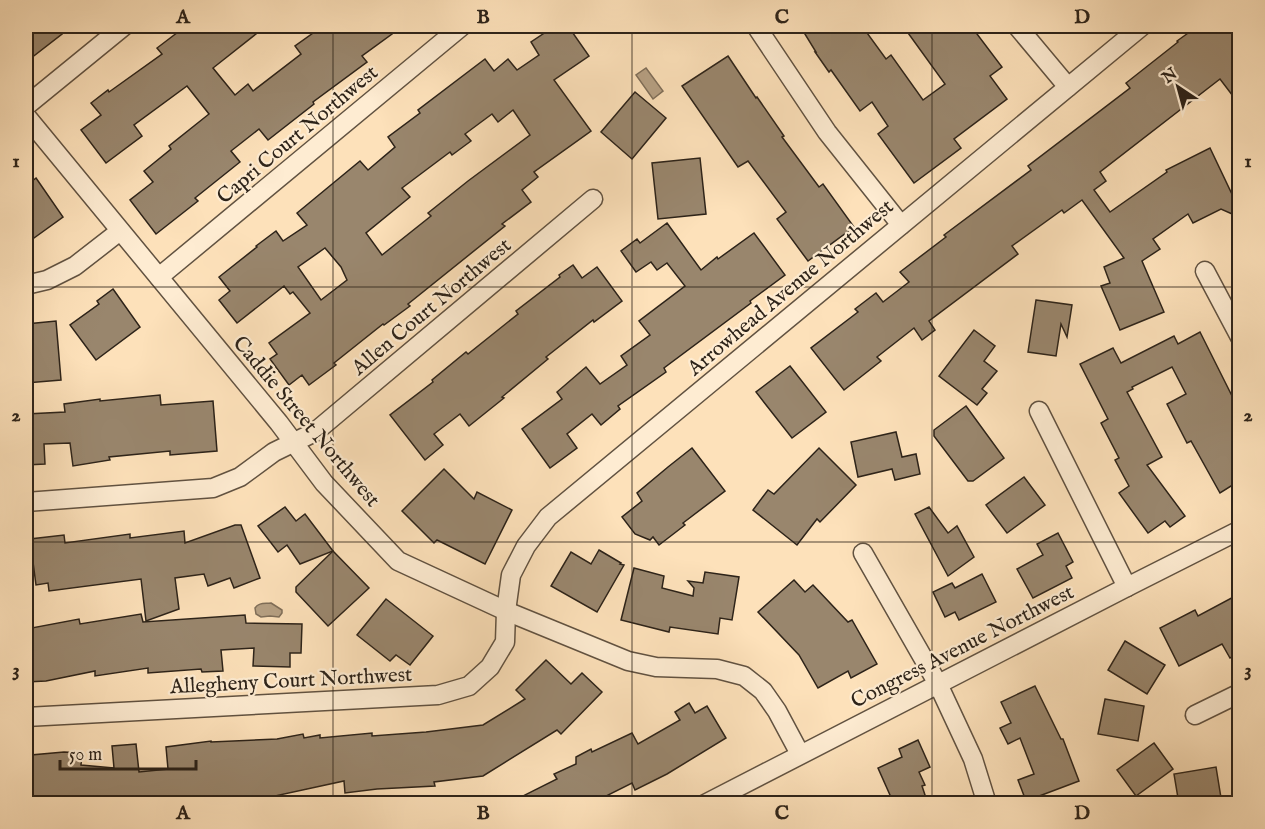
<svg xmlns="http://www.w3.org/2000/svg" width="1265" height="829" viewBox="0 0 1265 829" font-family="'IM FELL English',serif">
<rect width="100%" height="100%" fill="#fde1ba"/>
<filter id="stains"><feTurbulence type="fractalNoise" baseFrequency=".00333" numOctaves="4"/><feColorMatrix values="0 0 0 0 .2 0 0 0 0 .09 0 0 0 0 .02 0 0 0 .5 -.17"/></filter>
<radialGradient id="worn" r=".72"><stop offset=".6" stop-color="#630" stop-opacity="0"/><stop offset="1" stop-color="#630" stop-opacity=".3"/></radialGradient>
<!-- water -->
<g fill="#b6a083" stroke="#7f6e59" stroke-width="1.5">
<path d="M646,68L663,91L653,99L636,75Z"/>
<path d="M271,603L282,610V613L279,617L270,616L261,617L256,614L255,608C259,602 265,604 271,603Z"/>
</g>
<!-- building -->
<g fill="#99866d" stroke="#2d2319" stroke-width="1.5" fill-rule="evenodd">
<path d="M26,26H56L62,34L26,62Z"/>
<path d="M186,26H266L213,68L235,95L248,84L253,91L301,54L295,46L323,26H403L362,56L367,62L313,102L314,104L268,140L259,129L231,151L240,162L195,198L198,201L156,234L130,200L153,182L144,171L171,149L169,146L209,114L187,86L134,125L142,136L106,163L81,130L101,115L91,103L108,90L109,92L162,54L157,48Z"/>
<path d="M555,26H568L589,56L554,80L591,131L534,172L538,177L522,190L531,202L502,224L505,226L408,304L410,306L384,325L383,324L334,363L336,365L309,385L302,375L289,385L270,359L277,354L269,343L310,313L293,292L290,294L284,286L237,323L219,300L230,291L219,277L257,247L256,246L276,231L283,241L307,225L297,213L360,161L368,170L395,147L388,137L420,113L418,110L485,59L494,71L508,59L517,70L539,55L531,42ZM513,110L530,135L468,181L428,213L431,216L382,255L366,233L410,197L402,188L450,152L452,155L471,141L465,134L492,114L498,122ZM325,248L341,267L347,280L321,300L298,267Z"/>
<path d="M800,26H862L886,59L891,55L923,100L945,84L903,26H971L1002,67L990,76L1007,99L954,139L961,148L914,183L878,134L888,126L872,102L860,111L831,70L829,72L815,52H816Z"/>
<path d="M1198,26H1239V104L1220,79L1100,172L1106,181L1094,190L1110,212L1167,172L1166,170L1210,148L1239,209V217L1221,209L1193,223L1188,214L1153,239L1160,249L1142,261L1164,312L1120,330L1101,286L1110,283L1104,267L1124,258L1082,200L1064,213L1062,210L1012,246L1018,254L929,321L935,330L922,340L914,328L877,357L881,361L844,390L811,348L858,312L855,309L876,293L883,302L909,282L900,272L946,237L944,235L1031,170L1028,166L1130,88L1126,83L1178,42L1177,41Z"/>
<path d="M728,56L756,98L757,97L784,136L782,137L819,187L823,184L854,227L808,261L777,219L786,212L748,161L738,167L682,86Z"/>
<path d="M635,92L666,118L632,159L601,132Z"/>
<path d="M700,158L706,214L658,219L652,163Z"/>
<path d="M36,178L63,217L34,238L26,226V186Z"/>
<path d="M667,223L701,270L717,257L718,259L754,233L785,275L750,301L751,303L664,368L666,372L618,406L620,409L601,425L592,414L567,434L577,448L550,468L522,429L562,399L557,392L586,367L600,384L627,365L621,356L650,335L639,321L685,286L667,263L657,270L651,262L636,272L621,251L637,239L640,243Z"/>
<path d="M573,265L582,278L597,267L622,301L594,322L593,320L546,357L548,359L502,397L504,398L469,426L460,414L434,434L443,445L425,460L390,415L433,382L432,380L466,352L468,354L518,314L516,311L560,277L559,275Z"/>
<path d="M113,289L140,327L96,360L70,325L99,304L97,301Z"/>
<path d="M1036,300L1072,305L1067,337L1061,324L1056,356L1028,352Z"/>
<path d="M56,321L61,380L26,383V324Z"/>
<path d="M974,330L995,346L984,361L997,371L982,389L987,393L977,405L939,376Z"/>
<path d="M1200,332L1239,410V481L1220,493L1191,441L1187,443L1167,404L1186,394L1172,367L1132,387L1133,389L1127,392L1162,457L1147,465L1185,516L1170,527L1165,521L1148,533L1119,493L1129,486L1115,460L1119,458L1101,423L1108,419L1080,364L1113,348L1121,363L1174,336L1178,344Z"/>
<path d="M790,366L826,412L792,438L756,392Z"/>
<path d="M160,395L161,405L213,401L217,451L170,455V451L109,457L110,460L73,466L70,443L44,444L45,464L26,465V414L65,412L64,404L100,399V401Z"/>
<path d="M966,406L1004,458L973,481H968L934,436V430Z"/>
<path d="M896,432L902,457L916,454L920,474L895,480L892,469L858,477L851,442Z"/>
<path d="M692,448L725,491L683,523L685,525L659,545L653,537L650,540L635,534L622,517L642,501L637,493L668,467Z"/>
<path d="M819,448L856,485L820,522L817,519L797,545L753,510L768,490L774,494Z"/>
<path d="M444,469L474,499L477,492L512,510L485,564L437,540L434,543L402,511Z"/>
<path d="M1024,477L1045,505L1007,533L986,505Z"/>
<path d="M285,507L296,521L305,514L333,551L300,564L287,545L278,552L258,526Z"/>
<path d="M929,507L948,533L957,526L974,557L948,576L915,514Z"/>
<path d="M235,525H241L260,578L234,588L230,578L208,586L204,574L175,578L179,609L146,621L141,579L49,591L48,583L36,585L30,539L64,535L65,543L130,534V538L184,531L185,543Z"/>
<path d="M1058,533L1073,562L1066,566L1072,578L1033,598L1017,569L1043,555L1037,544Z"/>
<path d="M599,550L621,563L620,564L624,565L597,612L551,586L571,552L591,564Z"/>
<path d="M333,551L369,588L328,626L296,592V587Z"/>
<path d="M634,568L664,576L662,588L693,596L694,588L688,581L703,583L705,572L739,577L732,620L720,618L718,634L670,627L669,632L621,620Z"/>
<path d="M982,574L996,602L959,620L955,612L945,617L933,592L952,583L955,588Z"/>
<path d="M794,580L805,592L813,585L848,622L852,620L877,664L851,678L848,671L818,688L799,655L758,612Z"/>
<path d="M1239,594V653L1230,658L1222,644L1179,666L1160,628L1195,610L1198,616Z"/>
<path d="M386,599L433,636L410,665L396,655L390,661L357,635Z"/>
<path d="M141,614L143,622L245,615L246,623L302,624L301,653H290V667L253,666L254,648L221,650L223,671L202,672L201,669L148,673V668L95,676V671L46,681L26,682V629L79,619L80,624Z"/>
<path d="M1125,641L1165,665L1147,694L1108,670Z"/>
<path d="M546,660L571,684L582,673L602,692L561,734L557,730L483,776L434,782L435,786L377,789L345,793L344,781L270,797V803L225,804V798L185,804H118V801L57,797V804H26V773H33L31,755L64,752L82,753L81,765L114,768L112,746L136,744L139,772L168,769L166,747L211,741V742L277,739L303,734L304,738L320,735V738L372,733V736L426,732L483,725L525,699L516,690Z"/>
<path d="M1035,686L1061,739H1063L1079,781L1026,801L1018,780L1034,774L1020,738L1008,744L1000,728L1011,723L1001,702Z"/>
<path d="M1105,699L1144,706L1138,741L1098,734Z"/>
<path d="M689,703L695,713L707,706L726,738L667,774L635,790L632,783L600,799L602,804H507L557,779L554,774L576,764V757L591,749L592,752L632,733L638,744L680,720L675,712Z"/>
<path d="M918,740L930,767L919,772L925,785L922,786L928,804H894L878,768L902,757L899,749Z"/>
<path d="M1154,743L1173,769L1136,796L1117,770Z"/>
<path d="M1216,767L1222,804H1179L1174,774Z"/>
</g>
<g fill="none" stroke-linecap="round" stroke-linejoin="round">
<!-- minor casing -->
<g stroke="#615241" stroke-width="21">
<g id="minor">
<path d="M756,26L827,132L901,225"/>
<path d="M1017,26L1068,87"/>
<path d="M26,106L124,26"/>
<path d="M26,116L279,423L324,483L398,561L506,611L628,661L656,667L717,669L744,676L763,691L777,711L800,754"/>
<path d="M1205,271L1240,337"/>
<path d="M159,277L462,26"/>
<path d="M26,285L47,280L75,266L120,231"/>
<path d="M1039,411L1127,587"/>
<path d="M26,502L213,488L240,477L274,452L315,432L593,199"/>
<path d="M863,553L938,684L973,759L987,804"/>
<path d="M1195,715L1240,693"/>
<path d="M26,717L438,695L469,686L490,667L505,642L506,611L511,575L526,546L548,517L1142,26"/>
<path d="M705,804L1127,587L1240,530"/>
</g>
</g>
<!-- minor -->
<use href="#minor" stroke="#feecd2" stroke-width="18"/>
</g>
<!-- grid -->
<path fill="none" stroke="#2d2319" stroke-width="1.5" stroke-opacity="0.55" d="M333,26V804M632,26V804M932,26V804M26,287H1240M26,542H1240"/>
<g text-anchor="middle" stroke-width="4.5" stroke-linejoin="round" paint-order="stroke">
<!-- street labels -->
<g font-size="21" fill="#2d2319" stroke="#feecd2">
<text transform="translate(297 134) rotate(-40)" y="7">Capri Court Northwest</text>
<text transform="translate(790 287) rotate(-40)" y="7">Arrowhead Avenue Northwest</text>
<text transform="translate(431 306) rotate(-40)" y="7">Allen Court Northwest</text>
<text transform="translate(307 421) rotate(50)" y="7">Caddie Street Northwest</text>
<text transform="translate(962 646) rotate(-27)" y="7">Congress Avenue Northwest</text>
<text transform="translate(291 680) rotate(-3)" y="7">Allegheny Court Northwest</text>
</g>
</g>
<!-- margin -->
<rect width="1265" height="829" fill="none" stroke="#fde1ba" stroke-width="66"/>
<!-- north arrow -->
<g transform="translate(1178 87) rotate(324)" stroke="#feecd2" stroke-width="4.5" paint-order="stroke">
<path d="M0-4.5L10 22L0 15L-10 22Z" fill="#2d2319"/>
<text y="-9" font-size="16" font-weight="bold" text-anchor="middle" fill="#2d2319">N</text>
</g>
<!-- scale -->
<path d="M60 760v9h136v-9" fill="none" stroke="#2d2319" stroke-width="3"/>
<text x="69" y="760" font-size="18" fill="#2d2319" stroke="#feecd2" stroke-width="4.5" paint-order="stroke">50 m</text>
<rect x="33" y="33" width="1199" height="763" fill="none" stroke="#2d2319" stroke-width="2"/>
<g font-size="20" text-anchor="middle" font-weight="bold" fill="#2d2319">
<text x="183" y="23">A</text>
<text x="483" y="23">B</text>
<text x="782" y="23">C</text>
<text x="1082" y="23">D</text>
<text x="16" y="167">1</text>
<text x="1248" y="167">1</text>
<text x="16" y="421">2</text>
<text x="1248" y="421">2</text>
<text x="16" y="676">3</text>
<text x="1248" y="676">3</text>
<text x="183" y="819">A</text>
<text x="483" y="819">B</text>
<text x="782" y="819">C</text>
<text x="1082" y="819">D</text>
</g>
<rect width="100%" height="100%" filter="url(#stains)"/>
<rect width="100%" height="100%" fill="url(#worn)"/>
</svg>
